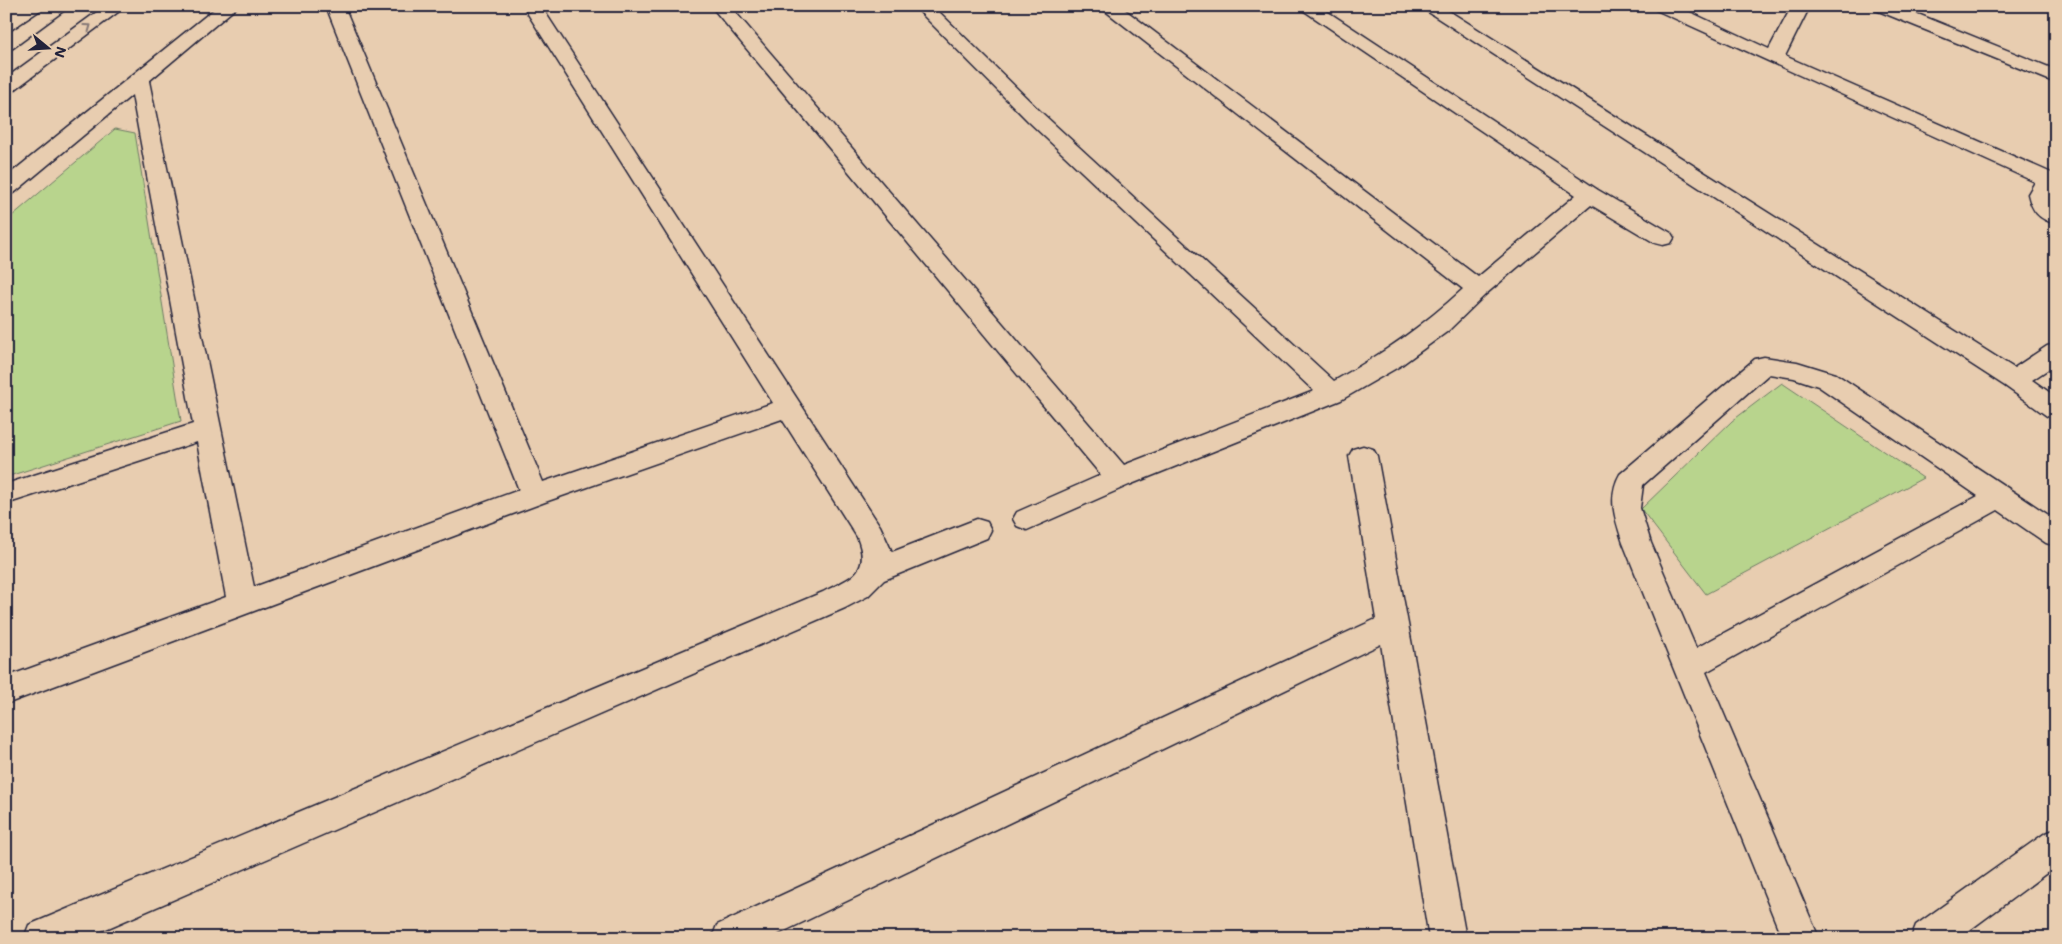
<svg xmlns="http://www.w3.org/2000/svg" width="2062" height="944" viewBox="0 0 2062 944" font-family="Mali,sans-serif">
<rect width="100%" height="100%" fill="#e8cdb0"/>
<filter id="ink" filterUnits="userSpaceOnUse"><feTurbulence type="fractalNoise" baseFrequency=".02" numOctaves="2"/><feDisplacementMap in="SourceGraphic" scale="10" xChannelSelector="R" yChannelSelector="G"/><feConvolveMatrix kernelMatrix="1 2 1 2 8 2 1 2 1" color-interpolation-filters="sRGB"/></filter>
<g filter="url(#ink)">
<!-- green -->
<g fill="#b8d48d" stroke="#6d7b64">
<path d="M115,129L135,133L181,421L6,477V221Z"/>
<path d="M1782,383L1923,478L1706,594L1641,509L1732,421Z"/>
</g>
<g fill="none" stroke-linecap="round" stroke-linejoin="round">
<!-- minor casing -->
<g stroke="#22223b" stroke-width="3">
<g id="minor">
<path d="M49,6H70L13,48L6,50V35Z"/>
<path d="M105,6H126L13,91L6,93V78Z"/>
<path d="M218,6H238L149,81L254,587L519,490L326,6H344L543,482L773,403L523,6H541L880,526L892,552L977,519L987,522L991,530L987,538L884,580L868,596L845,608L85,938H24L29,925L823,592C853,577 871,572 857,537L782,419L545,502L6,704V677L226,597L197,442L6,504V484L193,424L132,95L14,193L6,194V177Z"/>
<path d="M711,6H730L1124,465L1314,391L1028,121L914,6H933L1042,113L1334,381C1381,355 1423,326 1463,289L1099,6H1120L1478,277L1576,195L1297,6H1319L1598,190L1671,233L1674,238L1671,243L1663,245L1655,243L1591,205L1486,294L1448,331L1400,366L1341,400L1129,485L1027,530L1017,526L1013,519L1017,512L1101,475Z"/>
<path d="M1419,6H1441L2014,368L2047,346L2056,344V364L2032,380L2056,397V419L2047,416L2005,386Z"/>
<path d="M1653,6H1677L1769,49L1792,6H1810L1785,56L2056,175V189H2053L2050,194L2056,207V224C2038,219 2032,211 2028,194L2035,182L1656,10Z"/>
<path d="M1873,6H1898L2056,70V83L1876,10Z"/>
<path d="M1764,357L1797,362L1836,374L2056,520V546L2046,543L1998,510L1706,672L1819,938H1782L1623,543C1615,519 1607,497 1620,474L1755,359ZM1769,374L1794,378L1818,386L1978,496L1696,648L1651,543L1640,508L1643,485Z"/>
<path d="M1363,446L1373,449L1377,456L1466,938H1429L1381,644L770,938H712L717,925L1376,619L1349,456L1353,449Z"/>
<path d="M2056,829V866L1959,938H1911L1916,925L2044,834Z"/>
</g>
</g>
<!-- minor -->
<use href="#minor" fill="#e8cdb0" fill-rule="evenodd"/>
</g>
<!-- one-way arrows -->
<defs><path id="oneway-chevron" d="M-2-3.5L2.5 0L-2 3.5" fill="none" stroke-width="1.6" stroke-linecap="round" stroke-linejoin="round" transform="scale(1.25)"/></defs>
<use stroke="#857876" href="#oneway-chevron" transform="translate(88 27) rotate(-36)"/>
</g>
<!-- margin -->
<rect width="2062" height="944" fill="none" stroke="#e8cdb0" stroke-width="25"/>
<rect x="12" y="12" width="2037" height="919" fill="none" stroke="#22223b" stroke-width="2" filter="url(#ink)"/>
<!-- north arrow -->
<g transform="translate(48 48) rotate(108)" stroke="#e8cdb0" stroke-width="4" paint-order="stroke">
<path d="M0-4L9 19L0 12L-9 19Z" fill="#22223b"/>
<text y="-8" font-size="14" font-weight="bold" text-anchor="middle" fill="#22223b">N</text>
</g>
</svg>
